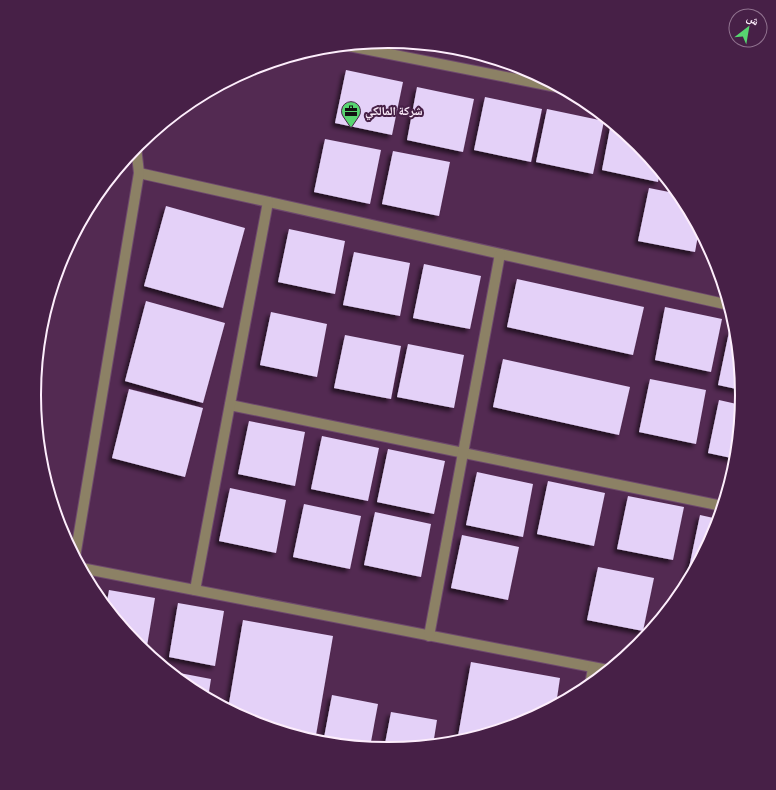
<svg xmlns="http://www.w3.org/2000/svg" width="776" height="790" viewBox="0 0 776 790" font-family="'Public Sans','Noto Naskh Arabic',sans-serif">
<defs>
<filter id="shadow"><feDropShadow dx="-3.5" dy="3.5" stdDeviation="2" flood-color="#0009"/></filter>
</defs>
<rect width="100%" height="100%" fill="#532a52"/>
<!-- building -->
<g fill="#e4d1f8" filter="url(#shadow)">
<path d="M346,70L403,82L392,135L335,123Z"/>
<path d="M417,87L474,99L463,152L407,140Z"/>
<path d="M485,97L542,109L531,162L474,150Z"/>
<path d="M547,109L604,121L593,174L536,162Z"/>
<path d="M611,123L638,145L660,171L658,182L602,170Z"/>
<path d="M325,139L381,150L370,204L314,192Z"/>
<path d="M393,151L450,162L439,216L382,204Z"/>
<path d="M671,185L677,192L670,191Z"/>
<path d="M649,188L679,194L682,199L699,230L695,252L638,241Z"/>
<path d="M166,206L245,228L223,308L144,286Z"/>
<path d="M289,229L345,241L335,294L278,282Z"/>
<path d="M354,252L410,263L400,316L343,305Z"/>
<path d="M424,264L481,276L470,329L413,318Z"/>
<path d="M517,279L644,307L633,355L507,327Z"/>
<path d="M146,301L225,323L203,403L125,381Z"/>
<path d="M665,307L722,319L711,372L655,360Z"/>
<path d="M271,312L327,324L317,377L260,365Z"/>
<path d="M729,332L736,333L741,390L718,385Z"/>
<path d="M345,335L401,346L391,399L334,388Z"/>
<path d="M408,344L464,355L454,408L397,397Z"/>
<path d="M503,359L630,387L619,435L493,407Z"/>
<path d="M650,379L706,390L696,444L639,432Z"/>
<path d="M129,389L203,408L185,477L112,458Z"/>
<path d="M719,400L741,405L736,459L708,453Z"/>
<path d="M249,421L305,432L295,486L238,474Z"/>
<path d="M322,436L379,448L368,501L311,489Z"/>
<path d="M388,449L445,461L434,514L377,502Z"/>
<path d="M477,472L533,484L523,537L466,525Z"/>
<path d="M548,481L605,493L594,546L537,534Z"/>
<path d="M230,488L286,500L276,553L219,541Z"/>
<path d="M628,496L684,507L673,560L617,549Z"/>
<path d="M304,504L361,516L350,569L293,557Z"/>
<path d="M375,512L431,524L421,577L364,565Z"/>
<path d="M700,515L718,519L715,531L685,587Z"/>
<path d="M462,535L519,547L508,600L451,588Z"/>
<path d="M598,567L654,578L643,631L587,620Z"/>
<path d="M109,590L155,598L146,652L138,645L106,607Z"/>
<path d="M178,603L224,611L215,666L169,657Z"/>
<path d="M243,620L333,636L315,741L252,722L228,709Z"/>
<path d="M471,662L560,678L556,705L523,722L457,742Z"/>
<path d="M169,671L211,679L208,698L191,689Z"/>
<path d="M332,695L378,704L370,747L323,743Z"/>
<path d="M391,712L437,720L433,745L384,749Z"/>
</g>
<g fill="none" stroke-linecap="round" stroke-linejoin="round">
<!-- minor casing -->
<g stroke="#6e496d" stroke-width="12">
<g id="minor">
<path d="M344,45L562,88"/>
<path d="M139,173L729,305"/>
<path d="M230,405L722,506"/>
<path d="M75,557L139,173L136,147"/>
<path d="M81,568L608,670"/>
<path d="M195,590L268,202"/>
<path d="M429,636L500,254"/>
<path d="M590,685L593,668"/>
</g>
</g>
<!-- minor -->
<use href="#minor" stroke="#8c8165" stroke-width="10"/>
</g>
<!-- icons -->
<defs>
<g id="office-pin" transform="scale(1)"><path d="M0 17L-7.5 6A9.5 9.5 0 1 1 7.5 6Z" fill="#57d570" stroke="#472047"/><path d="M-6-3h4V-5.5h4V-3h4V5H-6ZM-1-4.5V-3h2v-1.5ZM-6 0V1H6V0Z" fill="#111"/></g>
</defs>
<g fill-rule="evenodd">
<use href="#office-pin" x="351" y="111"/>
</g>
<g text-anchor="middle" stroke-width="4" stroke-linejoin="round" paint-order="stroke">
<!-- poi labels -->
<g font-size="12" font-weight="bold" fill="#fdeefc" stroke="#472047" text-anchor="start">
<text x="365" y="115">شركة المالكي</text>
</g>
</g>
<!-- crop -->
<path d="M0 0H776V790H0ZM41 395a347 347 0 1 1 694 0a347 347 0 1 1-694 0Z" fill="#472047" fill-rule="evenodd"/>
<path fill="none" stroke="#fdeefc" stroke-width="2" d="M41 395a347 347 0 1 1 694 0a347 347 0 1 1-694 0Z"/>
<!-- north arrow -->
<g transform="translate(748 28) rotate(31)"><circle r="19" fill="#472047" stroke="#90728f"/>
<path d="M0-3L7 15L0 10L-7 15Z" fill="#57d570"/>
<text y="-6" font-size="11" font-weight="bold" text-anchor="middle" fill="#fdeefc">ش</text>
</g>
</svg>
